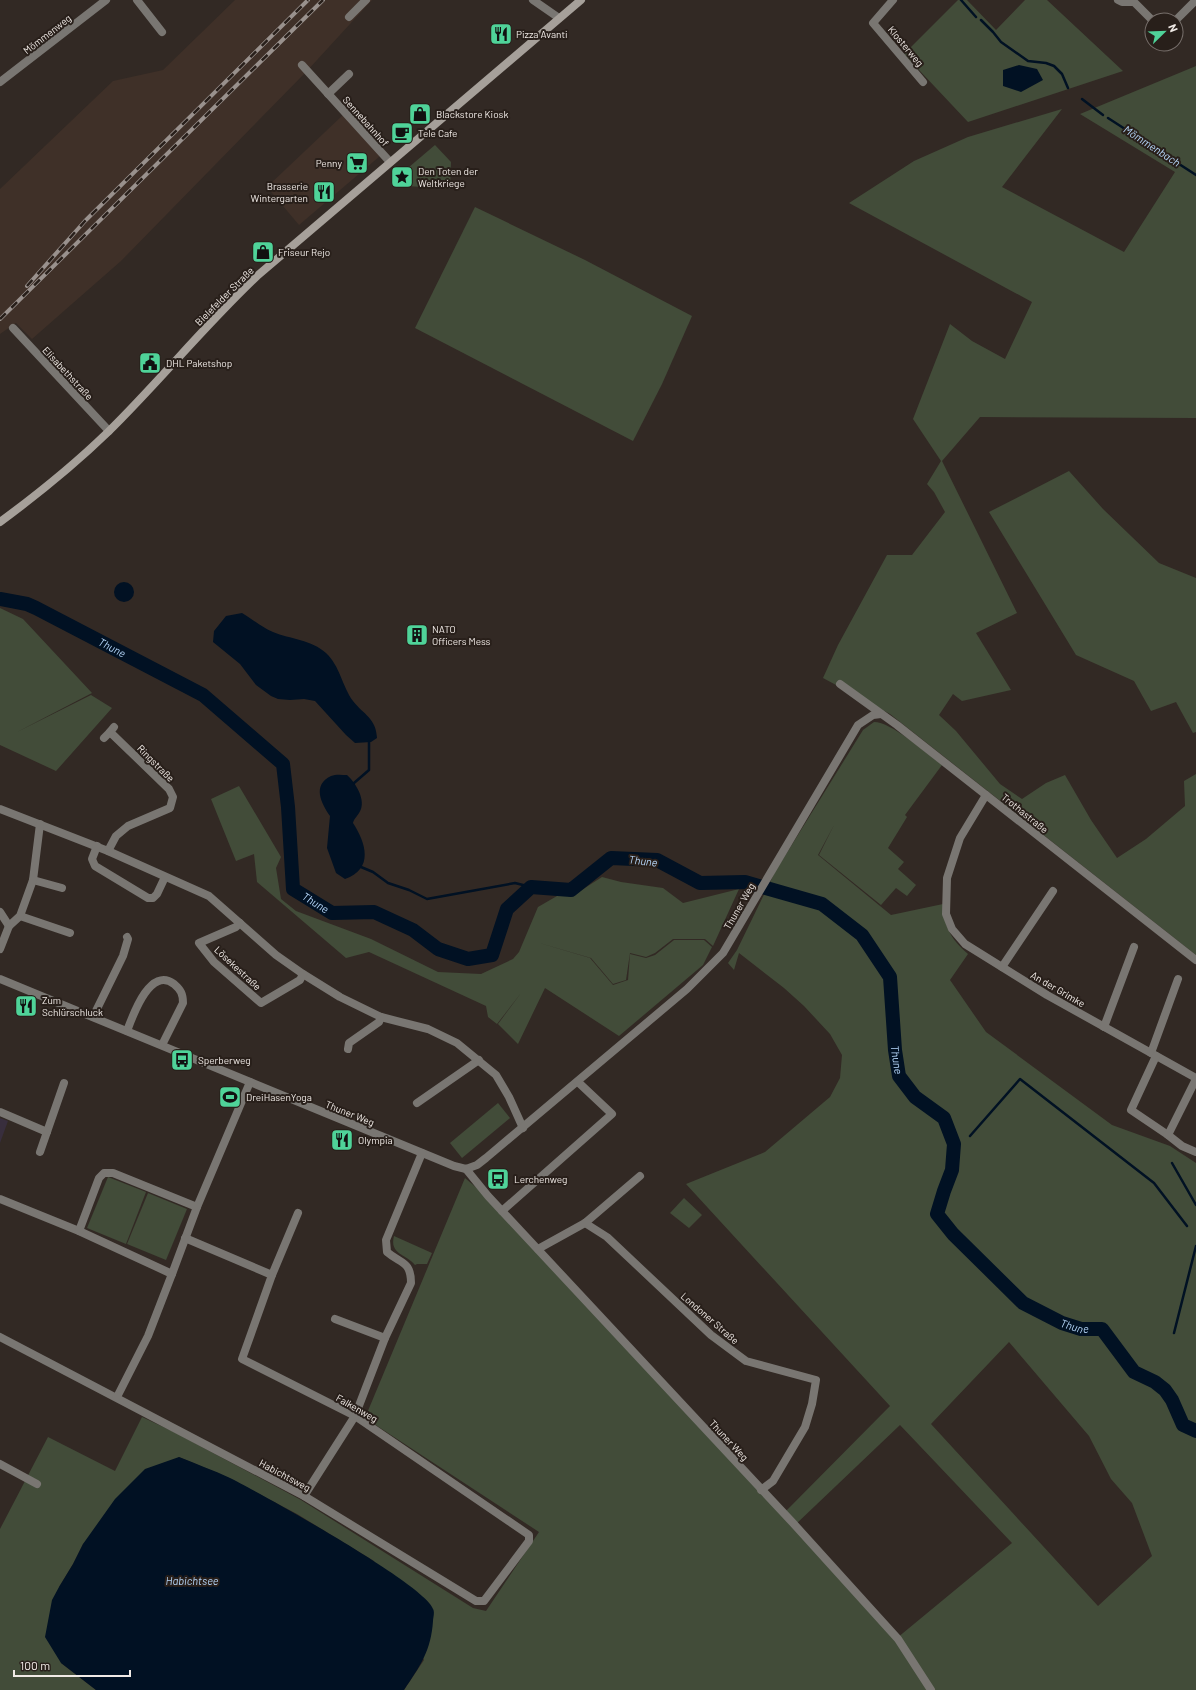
<svg xmlns="http://www.w3.org/2000/svg" width="1196" height="1690" viewBox="0 0 1196 1690" font-family="Barlow,sans-serif">
<rect width="100%" height="100%" fill="#322924"/>
<!-- built -->
<g fill="#3f3028">
<path d="M235,0H372L306,72L121,261L32,339L16,323L0,334V189L113,81L163,70Z"/>
<path d="M343,115L380,156L299,225L267,187Z"/>
</g>
<!-- education -->
<path fill="#382e3d" d="M0,1118L8,1121L0,1143Z"/>
<!-- green -->
<g fill="#424c39" fill-rule="evenodd">
<path d="M958,0H967L996,30L1025,0H1047L1123,71L968,122L904,54Z"/>
<path d="M1196,66V418L980,417L942,461L1017,613L976,633L1011,690L962,701L953,694L939,715L956,731L1000,784L1022,799L1046,783L1065,775L1091,820L1117,858L1146,839L1185,806L1184,781L1196,774V955L890,714L823,678L838,645L887,555H912L945,512L934,492L927,484L941,461L913,419L950,324L972,341L1005,359L1032,302L849,203L914,161L968,137L1062,109L1002,187L1124,252L1175,172L1080,114Z"/>
<path d="M435,145L451,162L450,189L407,186L402,173Z"/>
<path d="M475,207L585,260L692,316L662,384L633,441L415,328Z"/>
<path d="M1069,471L1103,509L1159,563L1196,578V732L1193,733L1176,702L1151,711L1134,681L1076,655L989,512Z"/>
<path d="M0,608L23,619L92,693L17,732L91,695L112,708L56,771L0,745Z"/>
<path d="M874,722C892,722 927,754 942,765L905,815L907,817L888,848L904,862L898,869L916,885L907,896L896,888L881,905L819,855L834,825L818,855L891,915L943,904C945,928 950,938 968,954L950,980L986,1032L1112,1125L1170,1146L1196,1163V1690H404L424,1660L374,1561L297,1514L229,1478L179,1457L83,1544L73,1564L59,1587L61,1663L96,1690H0V1529L48,1437L115,1471L142,1417L172,1431L301,1500L473,1608L486,1611L539,1532L365,1418L465,1178L492,1201L784,1513L890,1406L686,1184L765,1152L830,1097L840,1078L842,1055L830,1034L804,1006L784,988L739,953L734,970L728,963L737,950L775,872L863,730ZM1009,1342L1089,1436L1111,1479L1132,1503L1152,1556L1098,1606L931,1424ZM900,1425L1012,1543L897,1638L795,1525Z"/>
<path d="M239,786L281,857L276,868L281,899L296,911L371,939L438,972L481,974L513,959L519,952L538,907L557,896L577,893L602,877L621,882L663,888L683,903L739,889L713,946L705,939H673L655,953L646,957L630,953L626,980L613,984L591,958L536,942L590,958L613,985L628,980L630,954L646,958L655,955L674,940H704L712,947L703,965L619,1036L545,988L518,1044L498,1024L521,993L497,1024L488,1017L486,1006L369,952L346,958L257,882L254,854L236,861L211,799Z"/>
<path d="M498,1103L510,1118L462,1158L450,1143Z"/>
<path d="M108,1177L146,1192L126,1244L87,1228Z"/>
<path d="M148,1193L187,1209L166,1260L127,1244Z"/>
<path d="M684,1198L702,1215L689,1228L670,1213Z"/>
<path d="M394,1236L432,1253L427,1264H417L415,1265C406,1254 389,1254 394,1236Z"/>
</g>
<!-- water -->
<g fill="#011123">
<path d="M1019,65L1037,69L1043,80L1021,92L1003,86V70Z"/>
<circle cx="124" cy="592" r="10"/>
<path d="M242,613C251,618 264,629 273,632C290,639 312,640 326,653C340,666 342,686 353,701C364,715 376,718 377,738L371,742L355,743L346,735L315,701L304,699L290,700L278,699L271,696L256,685L240,664L213,642L214,631L226,616Z"/>
<path d="M347,775C355,782 365,798 361,809C359,815 354,818 353,823C366,843 374,869 345,879L336,873L327,848L330,816C321,803 312,785 331,776C336,774 342,775 347,775Z"/>
<path d="M179,1457C196,1464 213,1470 230,1478C260,1493 426,1585 433,1609C435,1612 433,1618 433,1621C431,1651 420,1666 404,1690H96L61,1663L45,1637L52,1600L59,1587L73,1564L83,1544L115,1499L145,1469Z"/>
</g>
<g fill="none" stroke-linecap="round" stroke-linejoin="round">
<!-- stream -->
<g stroke="#011123" stroke-width="2.5">
<path d="M961,0L976,17"/>
<path d="M981,20L993,32L1001,42L1028,61L1046,63L1054,66L1062,74L1068,88"/>
<path d="M1082,99L1103,115"/>
<path d="M1108,118L1196,175"/>
<path d="M354,783L369,770V742"/>
<path d="M361,867L373,872L388,883L409,890L427,899L515,883L531,887"/>
<path d="M970,1136L1020,1079L1154,1183L1187,1226"/>
<path d="M1172,1163L1196,1205"/>
<path d="M1174,1333L1196,1246"/>
</g>
<!-- river -->
<path stroke="#011123" stroke-width="14" id="s1" d="M0,599L27,604L36,608L203,695L283,764L288,807L293,889L332,913L374,912L413,930L438,949L468,959L492,955L507,909L531,887L571,890L611,858L657,860L700,883L745,882L822,904L862,935L890,977L895,1050L899,1076L915,1097L944,1118L954,1144L952,1170L944,1191L937,1214L953,1234L1023,1303L1062,1323L1081,1329H1102L1134,1372L1155,1382L1165,1390L1172,1400L1183,1425L1196,1431"/>
<!-- street -->
<g stroke="#797672" stroke-width="8">
<path d="M137,0L162,32"/>
<path d="M533,0L559,18"/>
<path d="M893,0L873,23L923,82"/>
<path d="M1118,0L1122,2H1134L1152,20"/>
<path d="M349,17L366,0"/>
<path d="M1176,20L1196,0"/>
<path d="M302,65L390,162"/>
<path d="M0,82L106,0"/>
<path d="M328,94L349,74"/>
<path d="M13,328L109,431"/>
<path d="M840,684L897,725L1196,960"/>
<path d="M104,738L110,732"/>
<path d="M986,795L960,838L947,878L946,914L952,929L965,944L1047,995L1196,1078"/>
<path d="M0,809L108,851L209,896L276,955L303,974L340,997L381,1017L428,1029L457,1043L496,1075L509,1097L523,1128"/>
<path d="M97,846L92,859L95,866L148,898H153L157,894L165,877"/>
<path d="M108,851L116,836L128,826L170,808L173,797L169,789L110,732L114,727"/>
<path d="M33,880L62,888"/>
<path d="M0,912L9,926"/>
<path d="M20,916L70,933"/>
<path d="M240,923L236,927L199,943L214,962L261,1003L295,983L300,980L303,974"/>
<path d="M0,949L9,926L20,916L33,880L40,824"/>
<path d="M1002,967L1053,891"/>
<path d="M0,979L454,1166L466,1169L477,1165L486,1158L687,989L723,953L858,725L873,715L881,714"/>
<path d="M93,1017L123,956L128,939L127,937"/>
<path d="M1104,1027L1134,947"/>
<path d="M127,1031C133,1015 150,966 174,984C181,990 183,994 183,1003L162,1045"/>
<path d="M348,1049L349,1043L379,1022L381,1017"/>
<path d="M1151,1053L1178,979"/>
<path d="M1156,1056L1131,1110L1168,1135L1182,1146L1196,1152"/>
<path d="M417,1103L479,1060"/>
<path d="M0,1112L47,1132"/>
<path d="M1168,1135L1196,1079"/>
<path d="M40,1152L64,1083"/>
<path d="M466,1169L488,1196L793,1523L898,1639L931,1690"/>
<path d="M0,1199L79,1231L172,1274L197,1207L250,1082"/>
<path d="M502,1211L612,1114L578,1082"/>
<path d="M585,1223L607,1237L711,1335L746,1361L816,1380L812,1404L805,1427L773,1481L761,1490"/>
<path d="M79,1231L99,1178L104,1173H113L197,1207"/>
<path d="M538,1249L585,1223L640,1176"/>
<path d="M272,1275L298,1213"/>
<path d="M335,1319L385,1338"/>
<path d="M0,1337L304,1496L476,1601H484L529,1541V1535L355,1416L242,1359L272,1275L185,1238"/>
<path d="M117,1397L148,1336L172,1274"/>
<path d="M0,1464L37,1484"/>
<path d="M304,1496L355,1416L385,1338L411,1283C411,1261 401,1264 387,1252L386,1240L422,1153"/>
</g>
<!-- secondary -->
<path stroke="#a6a09a" stroke-width="8" d="M0,522C38,494 74,465 108,432C159,382 204,326 257,276L581,0"/>
<!-- rail casing -->
<g stroke="#99918d" stroke-width="4">
<g id="rail">
<path d="M27,286L85,221L308,0"/>
<path d="M0,319L323,0"/>
</g>
</g>
<!-- rail -->
<use href="#rail" stroke="#281f1a" stroke-width="2.5" stroke-dasharray="8" stroke-linecap="butt"/>
</g>
<!-- icons -->
<defs>
<g id="restaurant-square" transform="scale(1.15)"><rect x="-9" y="-9" width="18" height="18" rx="4" fill="#4fd399" stroke="#281f1a"/><path d="M-5-6h1v4h1v-4h1v4h1v-4h1v5L-1.5 .5V6h-2V.5L-5-1ZM5-6V6H3V1.5H1.5Q1.5-4 5-6Z" fill="#111"/></g>
<g id="shop-square" transform="scale(1.15)"><rect x="-9" y="-9" width="18" height="18" rx="4" fill="#4fd399" stroke="#281f1a"/><path d="M-5-2.5h2.3a2.7 3.5 0 0 1 5.4 0H5L5.5 6h-11ZM-1.5-2.5h3a1.5 2.3 0 0 0-3 0Z" fill="#111"/></g>
<g id="cafe-square" transform="scale(1.15)"><rect x="-9" y="-9" width="18" height="18" rx="4" fill="#4fd399" stroke="#281f1a"/><path d="M-5.5-4.5H6V0H3Q3 3.5 0 3.5H-2.5Q-5.5 3.5-5.5 0ZM3-3.2v2h1.7v-2ZM-6 4.5H4V6H-6Z" fill="#111"/></g>
<g id="supermarket-square" transform="scale(1.15)"><rect x="-9" y="-9" width="18" height="18" rx="4" fill="#4fd399" stroke="#281f1a"/><path d="M-6-5.5h2.5l.6 2H6L4.5 2H-2.5L-4.4-4H-6ZM-1.5 3.2a1.3 1.3 0 1 0 .1 0ZM3 3.2a1.3 1.3 0 1 0 .1 0Z" fill="#111"/></g>
<g id="sight-square" transform="scale(1.15)"><rect x="-9" y="-9" width="18" height="18" rx="4" fill="#4fd399" stroke="#281f1a"/><path d="M0-6L1.8-2.2L6-1.7L2.9 1.2L3.7 5.4L0 3.3L-3.7 5.4L-2.9 1.2L-6-1.7L-1.8-2.2Z" fill="#111"/></g>
<g id="civic-square" transform="scale(1.15)"><rect x="-9" y="-9" width="18" height="18" rx="4" fill="#4fd399" stroke="#281f1a"/><path d="M-.6-6.5H3V-4.5H.6V-3L4-1V1h2V6H-6V1h2V-1L-.6-3ZM-1.2 2.5V6h2.4V2.5Z" fill="#111"/></g>
<g id="building-square" transform="scale(1.15)"><rect x="-9" y="-9" width="18" height="18" rx="4" fill="#4fd399" stroke="#281f1a"/><path d="M-4-6H4V6H1V3H-1V6H-4ZM-2.5-4.3h1.7v1.8h-1.7ZM.8-4.3h1.7v1.8H.8ZM-2.5-1h1.7V.8h-1.7ZM.8-1h1.7V.8H.8Z" fill="#111"/></g>
<g id="bus-square" transform="scale(1.15)"><rect x="-9" y="-9" width="18" height="18" rx="4" fill="#4fd399" stroke="#281f1a"/><path d="M-5-6H5V4H4V6H2V4H-2V6H-4V4H-5ZM-3.5-4V0h7V-4ZM-3.5 1.2v1.5H-2V1.2ZM2 1.2v1.5H3.5V1.2Z" fill="#111"/></g>
<g id="stadium-square" transform="scale(1.15)"><rect x="-9" y="-9" width="18" height="18" rx="4" fill="#4fd399" stroke="#281f1a"/><path d="M0-5a6.5 5 0 1 0 0 10a6.5 5 0 1 0 0-10ZM-3.5-1.8h7v3.6h-7Z" fill="#111"/></g>
</defs>
<g fill-rule="evenodd">
<use href="#restaurant-square" x="501" y="34"/>
<use href="#shop-square" x="420" y="114"/>
<use href="#cafe-square" x="402" y="133"/>
<use href="#supermarket-square" x="357" y="163"/>
<use href="#sight-square" x="402" y="177"/>
<use href="#restaurant-square" x="324" y="192"/>
<use href="#shop-square" x="263" y="252"/>
<use href="#civic-square" x="150" y="363"/>
<use href="#building-square" x="417" y="635"/>
<use href="#restaurant-square" x="26" y="1006"/>
<use href="#bus-square" x="182" y="1060"/>
<use href="#stadium-square" x="230" y="1097"/>
<use href="#restaurant-square" x="342" y="1140"/>
<use href="#bus-square" x="498" y="1179"/>
</g>
<g text-anchor="middle" stroke-width="4" stroke-linejoin="round" paint-order="stroke">
<!-- street labels -->
<g font-size="10" fill="#f0eae6" stroke="#281f1a">
<text transform="translate(47 34) rotate(-38)" y="4">Mömmenweg</text>
<text transform="translate(906 46) rotate(50)" y="4">Klosterweg</text>
<text transform="translate(366 121) rotate(48)" y="4">Sennebahnhof</text>
<text transform="translate(224 296) rotate(-45)" y="4">Bielefelder Straße</text>
<text transform="translate(68 373) rotate(47)" y="4">Elisabethstraße</text>
<text transform="translate(156 763) rotate(45)" y="4">Ringstraße</text>
<text transform="translate(1025 813) rotate(39)" y="4">Trothastraße</text>
<text transform="translate(739 906) rotate(-60)" y="4">Thuner Weg</text>
<text transform="translate(238 968) rotate(43)" y="4">Lösekestraße</text>
<text transform="translate(1058 989) rotate(30)" y="4">An der Grimke</text>
<text transform="translate(350 1113) rotate(22)" y="4">Thuner Weg</text>
<text transform="translate(710 1318) rotate(41)" y="4">Londoner Straße</text>
<text transform="translate(357 1408) rotate(30)" y="4">Falkenweg</text>
<text transform="translate(729 1440) rotate(47)" y="4">Thuner Weg</text>
<text transform="translate(285 1475) rotate(28)" y="4">Habichtsweg</text>
</g>
<!-- poi labels -->
<g font-size="10" fill="#f0eae6" stroke="#281f1a" text-anchor="start">
<text x="516" y="38">Pizza Avanti</text>
<text x="436" y="118">Blackstore Kiosk</text>
<text x="418" y="137">Tele Cafe</text>
<text x="342" y="167" text-anchor="end">Penny</text>
<text x="418" y="175">Den Toten der<tspan x="418" dy="12">Weltkriege</tspan></text>
<text x="308" y="190" text-anchor="end">Brasserie<tspan x="308" dy="12">Wintergarten</tspan></text>
<text x="278" y="256">Friseur Rejo</text>
<text x="166" y="367">DHL Paketshop</text>
<text x="432" y="633">NATO<tspan x="432" dy="12">Officers Mess</tspan></text>
<text x="42" y="1004">Zum<tspan x="42" dy="12">Schlürschluck</tspan></text>
<text x="198" y="1064">Sperberweg</text>
<text x="246" y="1101">DreiHasenYoga</text>
<text x="358" y="1144">Olympia</text>
<text x="514" y="1183">Lerchenweg</text>
</g>
<!-- water labels -->
<g font-size="11" font-style="italic" fill="#b5d6f9" stroke="#281f1a">
<text transform="translate(1152 146) rotate(33)" y="4">Mömmenbach</text>
<text dy="4" stroke="none"><textPath href="#s1" startOffset="123">Thune</textPath></text>
<text transform="translate(643 861) rotate(7)" y="4">Thune</text>
<text dy="4" stroke="none"><textPath href="#s1" startOffset="483">Thune</textPath></text>
<text dy="4" stroke="none"><textPath href="#s1" startOffset="1251">Thune</textPath></text>
<text dy="4" stroke="none"><textPath href="#s1" startOffset="1611">Thune</textPath></text>
<text x="192" y="1585">Habichtsee</text>
</g>
</g>
<!-- north arrow -->
<g transform="translate(1164 32) rotate(67)"><circle r="19" fill="#281f1a" stroke="#78706c"/>
<path d="M0-3L7 15L0 10L-7 15Z" fill="#4fd399"/>
<text y="-6" font-size="11" font-weight="bold" text-anchor="middle" fill="#f0eae6">N</text>
</g>
<!-- scale -->
<path d="M14 1670v6h116v-6" fill="none" stroke="#f0eae6" stroke-width="2"/>
<text x="20" y="1670" font-size="12" fill="#f0eae6" stroke="#281f1a" stroke-width="3" paint-order="stroke">100 m</text>
</svg>
